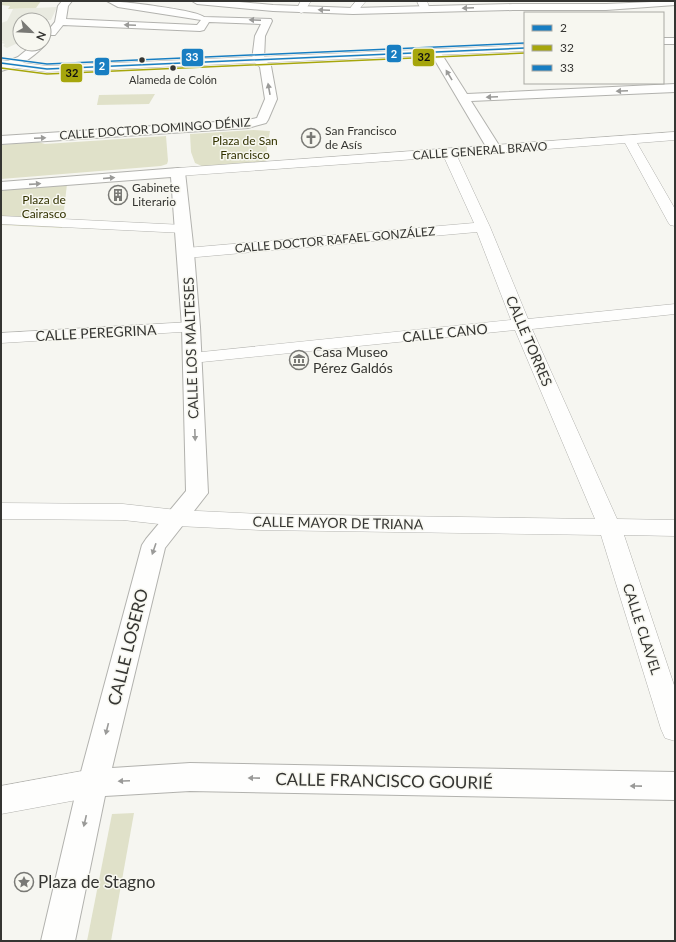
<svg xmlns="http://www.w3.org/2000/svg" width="676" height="942" viewBox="0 0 676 942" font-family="Lato,sans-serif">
<rect width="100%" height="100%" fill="#f6f6f1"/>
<!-- built -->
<path fill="#e9eae0" d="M57,7L51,20H47L44,26V20H37L38,18L36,20H20V42L7,48L3,46L5,44L1,43L4,41L1,42V23L7,21L13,9Z"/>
<!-- green -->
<g fill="#e0e1c9">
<path d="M3,1H41L36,8L8,9L10,6L1,5Z"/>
<path d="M155,94L149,104L97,105L99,95Z"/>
<path d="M254,130L270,131L267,148L266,164L204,167L195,163L191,152L190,134Z"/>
<path d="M166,136L168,161L167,164L161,166L1,179V145L38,142L45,144Z"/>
<path d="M67,184L62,228L1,225V189Z"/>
<path d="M134,813L111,941H87L112,814Z"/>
</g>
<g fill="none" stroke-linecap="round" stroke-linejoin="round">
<!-- pedestrian casing -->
<g stroke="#b2b2ae" stroke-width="1">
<g id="pedestrian">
<path d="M301,1H311L304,12L301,13L296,10Z"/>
<path d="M356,1H366L356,13H350L348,11Z"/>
<path d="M417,1H427L430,10L428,12H422Z"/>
<path d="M675,132V140L637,143L675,209V226L670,225L668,222L625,143L457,156L490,227L528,319L675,304V314L532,329L617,519L675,520V536L624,535L675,688V741L665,738L661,729L601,535L260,530L177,526L123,520L1,519V503L123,504L177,510L260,514L595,519L515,330L192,363L186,362L183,358L186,354L192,353L511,320L477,232L186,258L181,256L178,253L181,250L186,248L474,223L444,157L178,176L173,175L171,172L173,169L178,168Z"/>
<path d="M1,216L184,225L189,226L191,229L189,232L184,233L1,224Z"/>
<path d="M191,322L197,323L200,327L197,331L1,343V333Z"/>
<path d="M93,769L103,773L107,783L103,793L93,797L1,814V786Z"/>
</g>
</g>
<!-- minor casing -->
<g stroke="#b2b2ae" stroke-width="2">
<g id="minor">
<path d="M62,1H72L68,6L66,19L197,25L201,20L118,7L107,1C120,1 197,10 204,17L271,19L272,21L265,36L264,59L271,66L277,99L268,120L266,123L248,128L1,144V136L247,120L257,118L265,99L260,67L252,60L255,36L261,24L209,22L204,30L200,31L63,25L55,35H47L46,33L55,22L58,6Z"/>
<path d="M192,1H228L273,5L353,8L513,4H606L675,1V5L606,10H513L353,14L273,11L197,4Z"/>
<path d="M44,42L45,44L44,46C31,59 19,67 1,71V64L18,57L34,44H44Z"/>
<path d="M435,49L439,50L467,94L675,84V92L471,101L502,150L500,153H490L488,150L430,52Z"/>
<path d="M178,168L183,169L185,172L194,253L200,327L208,493L165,548L112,768L190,763L675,772V800L190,791L105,796L75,941H41L78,783L142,545L146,539L186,491L182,327L171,177L1,190V182Z"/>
</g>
</g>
<!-- tertiary casing -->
<g stroke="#b2b2ae" stroke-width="2">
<g id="tertiary">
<rect x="663" y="38" width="12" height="6"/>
<path d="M525,45V51L47,72L1,66V60L47,66Z"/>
</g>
</g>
<!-- pedestrian -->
<use href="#pedestrian" fill="#fefefd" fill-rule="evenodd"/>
<!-- minor -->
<use href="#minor" fill="#fefefd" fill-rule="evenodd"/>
<!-- tertiary -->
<use href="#tertiary" fill="#fefefd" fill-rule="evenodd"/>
<!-- bus-1 casing -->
<g stroke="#f7f7f0" stroke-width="3">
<path id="bus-1" d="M1,63L47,69L525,48"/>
</g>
<!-- bus-2 casing -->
<g stroke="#f7f7f0" stroke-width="3">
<path id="bus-2" d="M1,68L47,74L525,53"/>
</g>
<!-- bus-3 casing -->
<g stroke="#f7f7f0" stroke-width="3">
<path id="bus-3" d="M2,58L47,64L525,43"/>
</g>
<!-- bus-1 -->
<use href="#bus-1" stroke="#187ec2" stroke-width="1.5"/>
<!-- bus-2 -->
<use href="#bus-2" stroke="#a6a60c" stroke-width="1.5"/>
<!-- bus-3 -->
<use href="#bus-3" stroke="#187ec2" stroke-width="1.5"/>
</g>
<!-- one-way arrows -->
<defs><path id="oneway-solid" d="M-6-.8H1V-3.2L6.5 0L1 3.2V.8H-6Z"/></defs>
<g fill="#9a9a98">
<use href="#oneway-solid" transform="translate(468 8) rotate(178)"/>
<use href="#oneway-solid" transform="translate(324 10) rotate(-178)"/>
<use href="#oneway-solid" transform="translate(255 20) rotate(-178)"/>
<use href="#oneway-solid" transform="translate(130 25) rotate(-178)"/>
<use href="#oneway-solid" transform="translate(449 75) rotate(-121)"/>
<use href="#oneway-solid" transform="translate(269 89) rotate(-100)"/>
<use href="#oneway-solid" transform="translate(622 91) rotate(177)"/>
<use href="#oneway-solid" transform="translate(492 97) rotate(177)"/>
<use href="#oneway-solid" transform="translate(40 138) rotate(-3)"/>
<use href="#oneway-solid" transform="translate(109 178) rotate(-5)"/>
<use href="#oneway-solid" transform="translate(35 184) rotate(-4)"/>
<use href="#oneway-solid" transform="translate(195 435) rotate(88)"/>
<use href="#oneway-solid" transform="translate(154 549) rotate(109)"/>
<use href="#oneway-solid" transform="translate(107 729) rotate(104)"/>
<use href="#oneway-solid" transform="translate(254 778) rotate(-179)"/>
<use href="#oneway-solid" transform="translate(124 781) rotate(177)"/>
<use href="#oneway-solid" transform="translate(636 786) rotate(-179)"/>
<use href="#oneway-solid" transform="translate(85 821) rotate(103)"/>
</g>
<!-- icons -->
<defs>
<g id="church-ring" transform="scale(1)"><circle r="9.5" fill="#f7f7f0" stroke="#797975" stroke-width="1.5"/><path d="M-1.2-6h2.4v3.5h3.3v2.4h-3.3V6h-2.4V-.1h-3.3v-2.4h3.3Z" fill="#797975"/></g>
<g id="building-ring" transform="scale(1)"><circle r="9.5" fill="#f7f7f0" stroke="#797975" stroke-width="1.5"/><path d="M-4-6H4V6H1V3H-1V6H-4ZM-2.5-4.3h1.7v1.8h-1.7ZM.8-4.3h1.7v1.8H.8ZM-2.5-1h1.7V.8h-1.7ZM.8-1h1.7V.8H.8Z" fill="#797975"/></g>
<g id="museum-ring" transform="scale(1)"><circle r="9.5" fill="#f7f7f0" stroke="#797975" stroke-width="1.5"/><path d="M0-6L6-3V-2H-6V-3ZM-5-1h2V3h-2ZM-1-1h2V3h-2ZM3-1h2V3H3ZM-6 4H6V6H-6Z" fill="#797975"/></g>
<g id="sight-ring" transform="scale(1)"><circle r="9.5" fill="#f7f7f0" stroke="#797975" stroke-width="1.5"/><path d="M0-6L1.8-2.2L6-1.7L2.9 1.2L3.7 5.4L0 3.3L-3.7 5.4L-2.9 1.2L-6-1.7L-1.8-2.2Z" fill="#797975"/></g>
</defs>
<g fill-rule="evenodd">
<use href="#church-ring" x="311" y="138"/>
<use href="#building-ring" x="118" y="195"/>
<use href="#museum-ring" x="299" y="360"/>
<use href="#sight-ring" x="24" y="882"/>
</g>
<!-- markers -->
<g fill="#353532" stroke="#f7f7f0" stroke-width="1.5">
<circle cx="142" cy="60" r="3.5"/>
<circle cx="173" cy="68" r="3.5"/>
</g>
<g text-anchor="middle" stroke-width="3" stroke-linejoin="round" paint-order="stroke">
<!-- far-bus labels -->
<g font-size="11" fill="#353532" stroke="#f7f7f0">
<text x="173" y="84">Alameda de Colón</text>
</g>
<!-- far-street labels -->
<g font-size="12" fill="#353532" stroke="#f7f7f0">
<text transform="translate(155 129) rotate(-4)" y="4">CALLE DOCTOR DOMINGO DÉNIZ</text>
<text transform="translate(480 151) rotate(-4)" y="4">CALLE GENERAL BRAVO</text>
<text transform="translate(335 240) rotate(-5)" y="4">CALLE DOCTOR RAFAEL GONZÁLEZ</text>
</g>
<!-- far-poi labels -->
<g font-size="12" fill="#353532" stroke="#f7f7f0" text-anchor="start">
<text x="325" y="135">San Francisco<tspan x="325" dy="14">de Asís</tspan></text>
<text x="132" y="192">Gabinete<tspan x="132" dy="14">Literario</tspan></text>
</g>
<!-- far-park labels -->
<g font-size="12" fill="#323200" stroke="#f7f7f0">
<text x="245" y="145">Plaza de San<tspan x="245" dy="14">Francisco</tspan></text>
<text x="44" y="204">Plaza de<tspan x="44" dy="14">Cairasco</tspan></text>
</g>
<!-- street labels -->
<g font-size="14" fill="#353532" stroke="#f7f7f0">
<text transform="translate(96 333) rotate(-3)" y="5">CALLE PEREGRINA</text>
<text transform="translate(445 333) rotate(-6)" y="5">CALLE CANO</text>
<text transform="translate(529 341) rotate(67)" y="5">CALLE TORRES</text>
<text transform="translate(191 348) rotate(-92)" y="5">CALLE LOS MALTESES</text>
<text transform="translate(338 523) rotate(1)" y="5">CALLE MAYOR DE TRIANA</text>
<text transform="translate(642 629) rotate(72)" y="5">CALLE CLAVEL</text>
</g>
<!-- poi labels -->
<g font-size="14" fill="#353532" stroke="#f7f7f0" text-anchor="start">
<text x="313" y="357">Casa Museo<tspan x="313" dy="16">Pérez Galdós</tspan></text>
</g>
<!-- near-street labels -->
<g font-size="17" fill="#353532" stroke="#f7f7f0">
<text transform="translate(128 647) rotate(-76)" y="6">CALLE LOSERO</text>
<text transform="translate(384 781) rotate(1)" y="6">CALLE FRANCISCO GOURIÉ</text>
</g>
<!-- near-poi labels -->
<g font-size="17" fill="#353532" stroke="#f7f7f0" text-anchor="start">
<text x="38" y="888">Plaza de Stagno</text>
</g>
</g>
<g stroke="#f7f7f0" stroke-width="1.5">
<rect x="386" y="44" width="16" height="19" rx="4" fill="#187ec2"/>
<rect x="412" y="48" width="23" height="19" rx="4" fill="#a6a60c"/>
<rect x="181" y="48" width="23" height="19" rx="4" fill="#187ec2"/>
<rect x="94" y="57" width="16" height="19" rx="4" fill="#187ec2"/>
<rect x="60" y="63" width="23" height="20" rx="4" fill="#a6a60c"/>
</g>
<g font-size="11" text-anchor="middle" font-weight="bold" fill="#fff">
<text x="394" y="58">2</text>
<text x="192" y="61">33</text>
<text x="102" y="70">2</text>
</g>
<g font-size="11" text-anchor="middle" font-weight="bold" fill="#111">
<text x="424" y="61">32</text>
<text x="72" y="77">32</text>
</g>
<!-- border -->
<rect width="676" height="942" fill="none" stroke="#353532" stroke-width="4"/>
<!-- legend -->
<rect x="524" y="12" width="140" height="72" fill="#f7f7f0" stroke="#a9a9a4"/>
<rect x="532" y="25" width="20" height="6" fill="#187ec2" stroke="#a9a9a4"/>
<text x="560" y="32" font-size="12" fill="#353532">2</text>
<rect x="532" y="45" width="20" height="6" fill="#a6a60c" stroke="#a9a9a4"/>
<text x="560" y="52" font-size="12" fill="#353532">32</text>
<rect x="532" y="65" width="20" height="6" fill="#187ec2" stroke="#a9a9a4"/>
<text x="560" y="72" font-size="12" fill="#353532">33</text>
<!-- north arrow -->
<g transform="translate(32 32) rotate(114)"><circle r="19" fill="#f7f7f0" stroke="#a9a9a4"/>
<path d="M0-3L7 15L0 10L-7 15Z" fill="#797975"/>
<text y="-6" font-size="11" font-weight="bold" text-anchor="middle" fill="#353532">N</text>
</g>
</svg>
